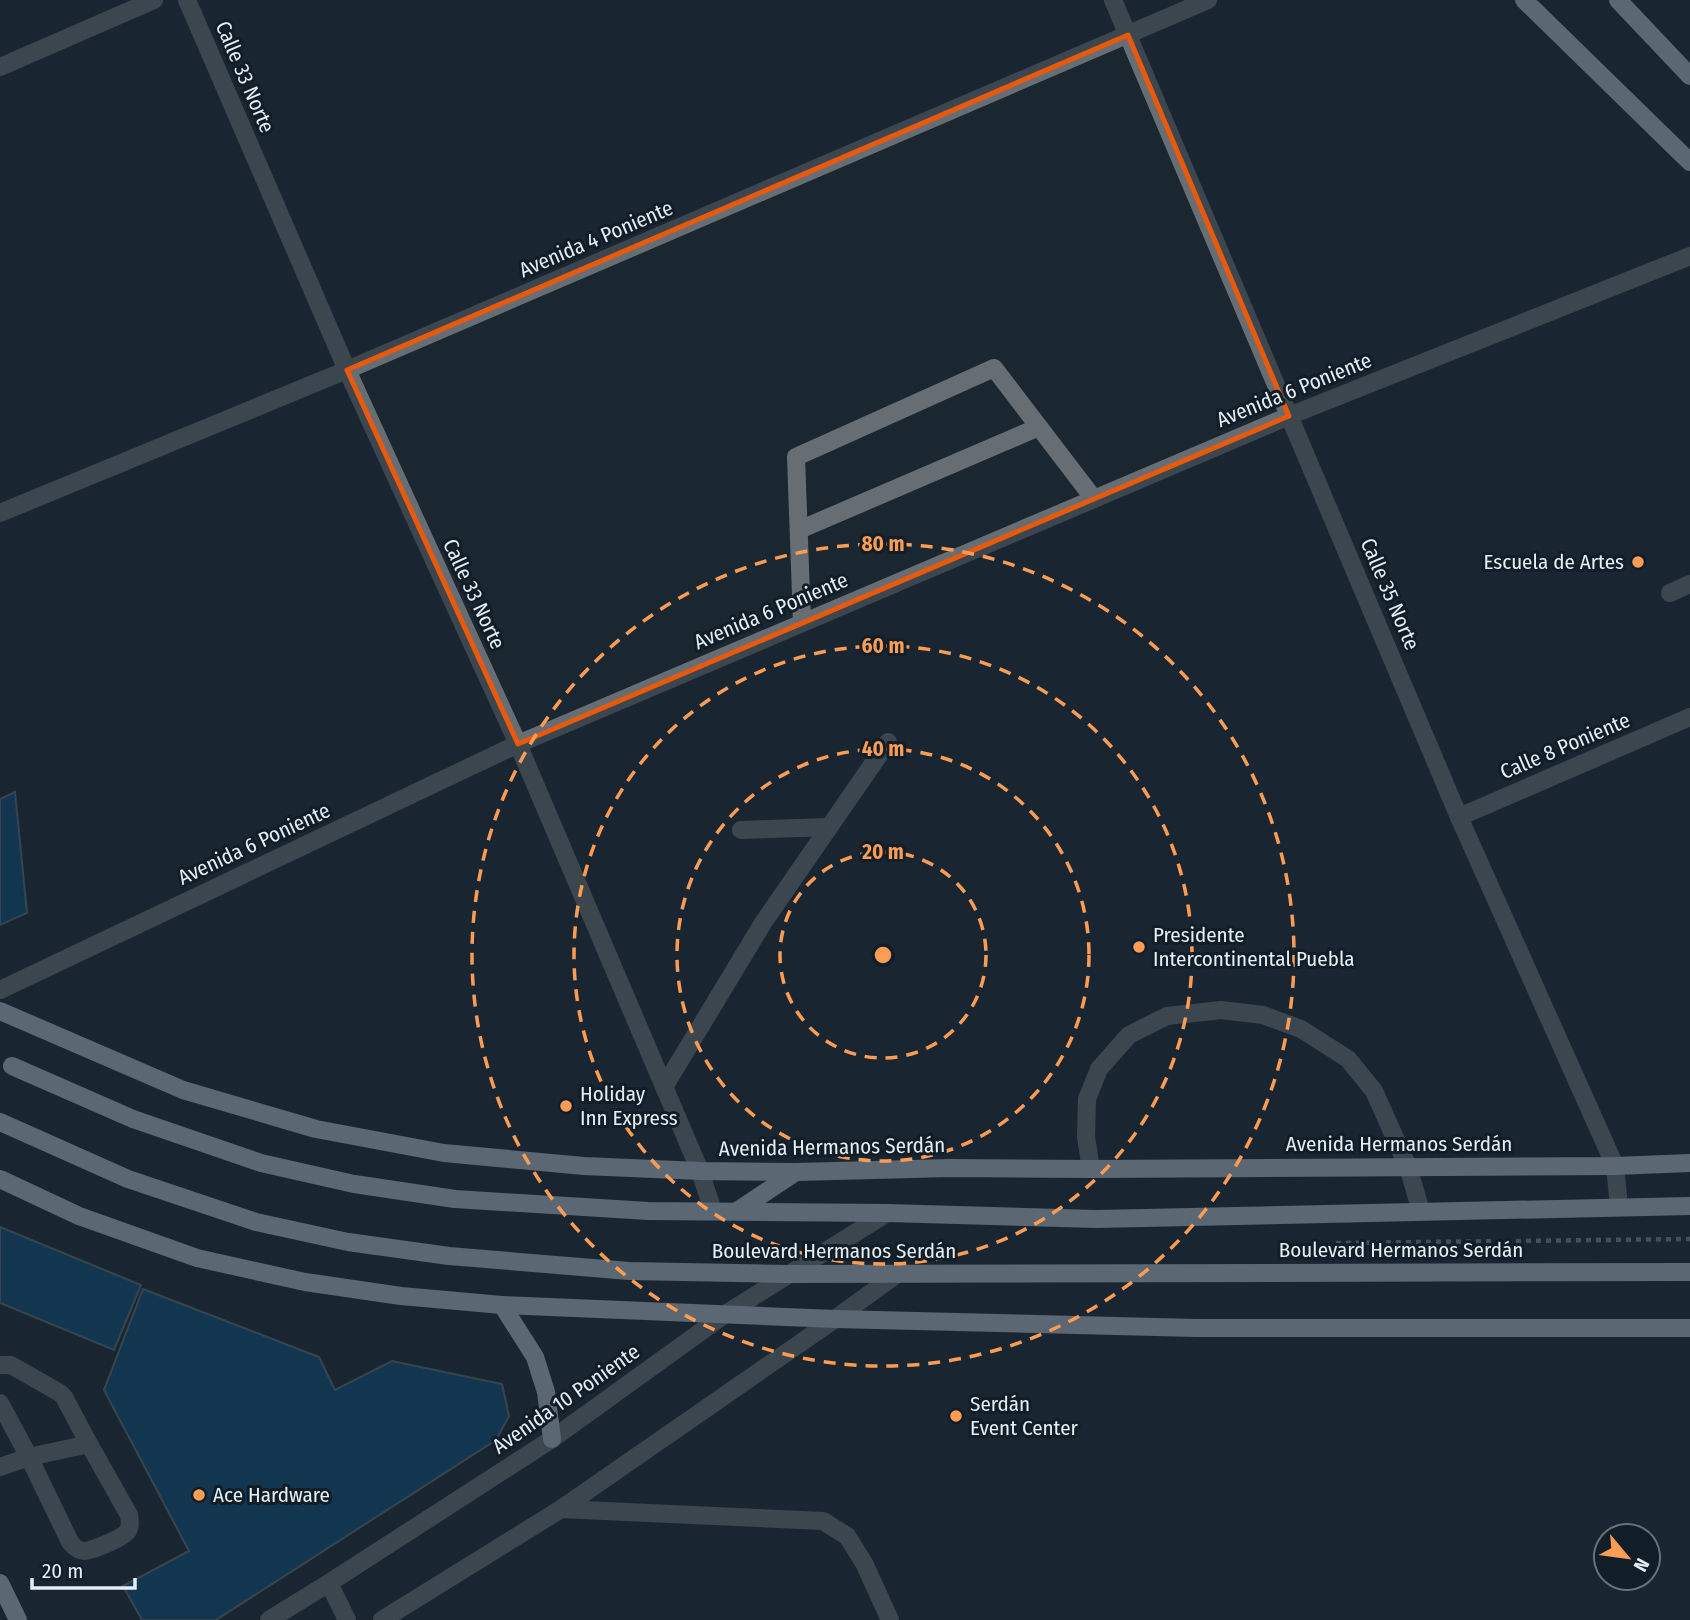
<svg xmlns="http://www.w3.org/2000/svg" width="1690" height="1620" viewBox="0 0 1690 1620" font-family="'Fira Sans Condensed',sans-serif">
<rect width="100%" height="100%" fill="#1a2731"/>
<!-- building -->
<g fill="#0d4b75" stroke="#5b6975" stroke-width="2">
<path d="M15,792L27,913L0,925V799Z"/>
<path d="M0,1227L141,1285L114,1350L0,1303Z"/>
<path d="M143,1289L319,1357L335,1390L392,1361L502,1384L509,1416L496,1440L216,1620H142L123,1586L189,1551L104,1390Z"/>
</g>
<g fill="none" stroke-linecap="round" stroke-linejoin="round">
<!-- path -->
<path stroke="#78838b" stroke-width="4.5" stroke-dasharray="5 5" stroke-linecap="butt" d="M1336,1243L1690,1239"/>
<!-- minor -->
<g stroke="#676e73" stroke-width="18">
<path d="M187,0L347,370L518,744L700,1171L713,1211"/>
<path d="M1113,0L1459,817L1615,1166L1619,1207"/>
<path d="M0,67L154,0"/>
<path d="M0,513L347,370L1208,0"/>
<path d="M799,530L1039,427"/>
<path d="M1670,593L1690,584"/>
<path d="M802,623L796,457L994,368L1094,499"/>
<path d="M1459,817L1690,717"/>
<path d="M741,830L829,827"/>
<path d="M0,990L518,744L1289,416L1690,256"/>
<path d="M664,1087L763,923L888,742"/>
<path d="M1091,1169L1086,1137L1087,1099L1099,1069L1129,1035L1167,1016L1221,1010L1263,1015L1301,1029L1348,1059L1374,1091L1408,1167L1421,1211"/>
<path d="M0,1365H11L60,1393L64,1397L89,1444"/>
<path d="M0,1403L29,1457L70,1542C74,1547 78,1551 84,1551C92,1551 122,1538 127,1532C131,1527 130,1521 129,1515L89,1444L29,1457L0,1467"/>
<path d="M561,1509L823,1521L847,1536L864,1563L890,1620"/>
<path d="M329,1583L347,1620"/>
<path d="M269,1620L329,1583L552,1439L724,1315L887,1213"/>
<path d="M382,1620L561,1509L835,1319L897,1274"/>
</g>
<!-- major -->
<g stroke="#aab7c3" stroke-width="18">
<path d="M1524,0L1690,162"/>
<path d="M1618,0L1690,76"/>
<path d="M0,1011L183,1090L316,1129L444,1153L584,1166L700,1171L796,1172L950,1168L1091,1169L1615,1166L1690,1163"/>
<path d="M12,1066L133,1119L261,1163L354,1184L455,1199L648,1211L887,1213L1097,1219L1690,1206"/>
<path d="M0,1122L128,1179L256,1222L348,1242L449,1256L629,1271L787,1274L1690,1272"/>
<path d="M0,1179L79,1216L197,1258L305,1282L401,1296L502,1305L835,1319L1196,1328H1690"/>
<path d="M737,1211L796,1172"/>
<path d="M502,1305L535,1357L546,1392L552,1439"/>
<path d="M0,1583L18,1620"/>
</g>
</g>
<!-- marked area -->
<path d="M0 0H1690V1620H0ZM1128,35L1289,416L518,744L347,370Z" fill="#1a2731" fill-opacity=".55" fill-rule="evenodd"/>
<path fill="none" stroke="#e8590c" stroke-width="5" stroke-linejoin="round" d="M1128,35L1289,416L518,744L347,370Z"/>
<!-- distance rings -->
<g fill="none" stroke="#fd9d54" stroke-width="3.5" stroke-dasharray="12 9">
<circle cx="883" cy="955" r="103"/>
<circle cx="883" cy="955" r="206"/>
<circle cx="883" cy="955" r="309"/>
<circle cx="883" cy="955" r="411"/>
</g>
<!-- markers -->
<g fill="#fd9d54" stroke="#111d27" stroke-width="2.5">
<circle cx="1638" cy="562" r="7"/>
<circle cx="1139" cy="947" r="7"/>
<circle cx="566" cy="1106" r="7"/>
<circle cx="956" cy="1416" r="7"/>
<circle cx="199" cy="1495" r="7"/>
</g>
<g text-anchor="middle" stroke-width="6" stroke-linejoin="round" paint-order="stroke">
<!-- street labels -->
<g font-size="21" fill="#e5eef5" stroke="#111d27">
<text transform="translate(245 77) rotate(67)" y="7">Calle 33 Norte</text>
<text transform="translate(596 239) rotate(-23)" y="7">Avenida 4 Poniente</text>
<text transform="translate(1294 390) rotate(-22)" y="7">Avenida 6 Poniente</text>
<text transform="translate(474 594) rotate(65)" y="7">Calle 33 Norte</text>
<text transform="translate(1390 594) rotate(67)" y="7">Calle 35 Norte</text>
<text transform="translate(771 611) rotate(-23)" y="7">Avenida 6 Poniente</text>
<text transform="translate(1565 746) rotate(-23)" y="7">Calle 8 Poniente</text>
<text transform="translate(254 844) rotate(-25)" y="7">Avenida 6 Poniente</text>
<text x="1399" y="1151">Avenida Hermanos Serdán</text>
<text transform="translate(832 1147) rotate(-1)" y="7">Avenida Hermanos Serdán</text>
<text x="1401" y="1257">Boulevard Hermanos Serdán</text>
<text x="834" y="1258">Boulevard Hermanos Serdán</text>
<text transform="translate(566 1399) rotate(-35)" y="7">Avenida 10 Poniente</text>
</g>
<!-- poi labels -->
<g font-size="21" fill="#e5eef5" stroke="#111d27" text-anchor="start">
<text x="1624" y="569" text-anchor="end">Escuela de Artes</text>
<text x="1153" y="942">Presidente<tspan x="1153" dy="24">Intercontinental Puebla</tspan></text>
<text x="580" y="1101">Holiday<tspan x="580" dy="24">Inn Express</tspan></text>
<text x="970" y="1411">Serdán<tspan x="970" dy="24">Event Center</tspan></text>
<text x="213" y="1502">Ace Hardware</text>
</g>
</g>
<circle cx="883" cy="955" r="10" fill="#fd9d54" stroke="#111d27" stroke-width="3.5"/>
<g font-size="21" text-anchor="middle" font-weight="bold" fill="#fd9d54" stroke="#111d27" stroke-width="6" stroke-linejoin="round" paint-order="stroke">
<text x="883" y="551">80 m</text>
<text x="883" y="653">60 m</text>
<text x="883" y="756">40 m</text>
<text x="883" y="859">20 m</text>
</g>
<!-- north arrow -->
<g transform="translate(1627 1557) rotate(119)"><circle r="33" fill="#111d27" stroke="#667179" stroke-width="2"/>
<path d="M0-5L12 26L0 18L-12 26Z" fill="#fd9d54"/>
<text y="-10" font-size="19" font-weight="bold" text-anchor="middle" fill="#e5eef5">N</text>
</g>
<!-- scale -->
<path d="M32 1578v10h103v-10" fill="none" stroke="#e5eef5" stroke-width="3.5"/>
<text x="42" y="1578" font-size="21" fill="#e5eef5" stroke="#111d27" stroke-width="5" paint-order="stroke">20 m</text>
</svg>
